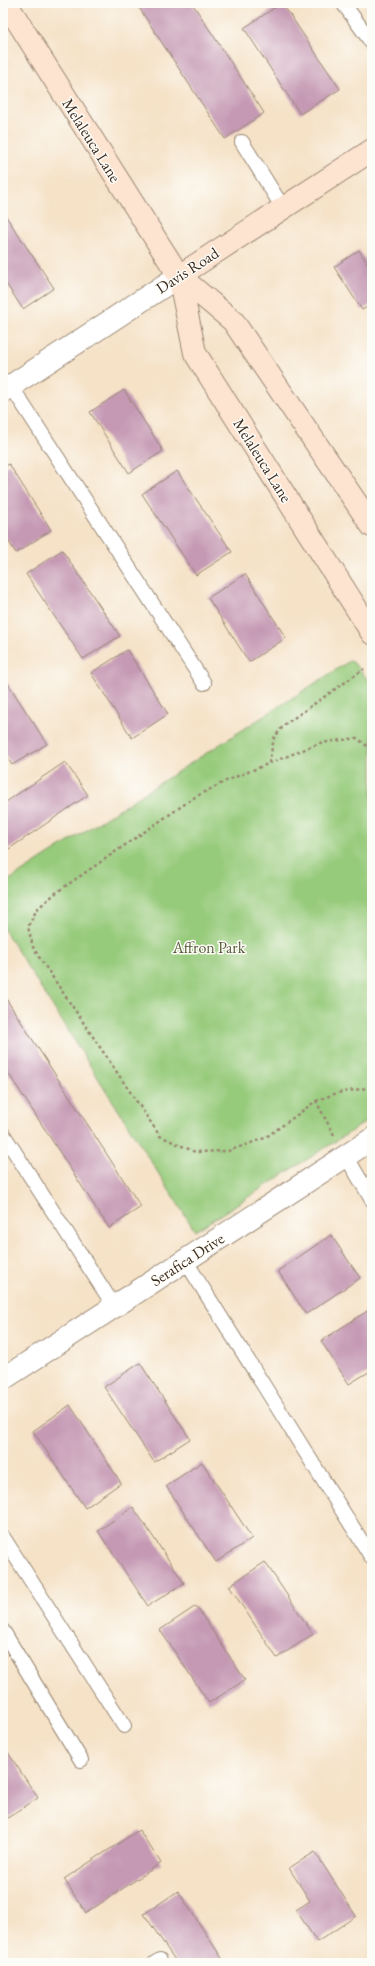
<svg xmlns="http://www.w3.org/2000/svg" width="375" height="1966" viewBox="0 0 375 1966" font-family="'EB Garamond',serif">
<rect width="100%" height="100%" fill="#fdfcf7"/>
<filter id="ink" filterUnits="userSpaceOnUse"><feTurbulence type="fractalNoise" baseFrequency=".025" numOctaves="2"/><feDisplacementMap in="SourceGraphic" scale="8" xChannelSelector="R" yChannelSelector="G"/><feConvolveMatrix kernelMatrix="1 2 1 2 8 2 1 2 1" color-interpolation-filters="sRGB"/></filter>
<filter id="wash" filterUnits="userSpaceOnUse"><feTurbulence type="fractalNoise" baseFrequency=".012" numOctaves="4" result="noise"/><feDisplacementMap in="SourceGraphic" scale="16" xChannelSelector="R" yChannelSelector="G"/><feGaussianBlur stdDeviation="0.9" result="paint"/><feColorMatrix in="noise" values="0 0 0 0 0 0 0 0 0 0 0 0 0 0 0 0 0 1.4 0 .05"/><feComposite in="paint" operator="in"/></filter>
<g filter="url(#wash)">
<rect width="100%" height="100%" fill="#f5e2c7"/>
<!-- green -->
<path fill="#97cb7c" stroke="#697a4d" d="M351,660L372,684V1118L195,1231L3,928V884Z"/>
<g id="blocks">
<!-- building -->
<g fill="#c599b4">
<path d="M136,3H192L264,113L225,139Z"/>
<path d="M282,3L340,89L300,114L244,28Z"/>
<path d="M3,212L54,288L23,309L3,279Z"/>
<path d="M359,250L372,270V304L362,310L334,267Z"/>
<path d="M124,390L163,451L129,473L90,412Z"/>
<path d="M9,464L51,530L16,553L3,533V468Z"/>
<path d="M177,471L232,552L196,575L142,494Z"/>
<path d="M62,550L120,636L83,659L26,574Z"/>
<path d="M245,574L286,638L249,662L208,598Z"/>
<path d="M127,650L168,714L132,738L91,673Z"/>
<path d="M3,676L47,744L12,765L3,751Z"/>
<path d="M65,762L88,795L3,853V804Z"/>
<path d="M3,994L141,1207L109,1228L3,1065Z"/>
<path d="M331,1235L360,1278L306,1314L278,1271Z"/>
<path d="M372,1308V1370L349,1384L321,1341Z"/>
<path d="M140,1363L190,1439L154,1462L104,1387Z"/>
<path d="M70,1405L121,1483L85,1508L33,1431Z"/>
<path d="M202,1462L252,1538L216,1562L166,1486Z"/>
<path d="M133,1507L184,1583L148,1606L98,1531Z"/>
<path d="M265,1562L313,1634L277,1658L229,1586Z"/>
<path d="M196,1606L245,1680L209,1703L160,1630Z"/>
<path d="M3,1745L38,1798L3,1821Z"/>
<path d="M139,1830L161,1863L86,1913L64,1879Z"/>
<path d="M315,1852L356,1916L317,1942L296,1910L310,1901L289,1868Z"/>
<path d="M178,1891L225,1963H177L144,1914Z"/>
</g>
</g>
</g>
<g filter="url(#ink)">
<use href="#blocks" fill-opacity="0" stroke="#988672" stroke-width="1"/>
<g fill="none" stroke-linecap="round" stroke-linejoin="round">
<!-- lane casing -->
<g stroke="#988672" stroke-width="16">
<g id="lane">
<path d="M343,3L372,43"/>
<path d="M242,142L283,208"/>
<path d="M11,386L204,683"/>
<path d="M3,1134L114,1306"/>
<path d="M346,1156L372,1200"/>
<path d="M185,1260L372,1558"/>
<path d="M3,1537L124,1726"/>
<path d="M3,1631L81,1760"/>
<path d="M155,1963L160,1960"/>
</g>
</g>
<!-- street casing -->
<g stroke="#988672" stroke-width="24">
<g id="street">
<path d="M3,391L179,276"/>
<path d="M3,1379L372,1139"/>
</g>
</g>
<!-- secondary casing -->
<g stroke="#988672" stroke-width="24">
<g id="secondary">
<path d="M6,3L179,276L233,321L372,526"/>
<path d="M179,276L195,353L372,633"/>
<path d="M179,276L372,150"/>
</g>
</g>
<!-- path -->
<g stroke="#988672" stroke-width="2.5" stroke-dasharray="3 3" stroke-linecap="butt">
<path d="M269,763L274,738L284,725L364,669"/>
<path d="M316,1101L337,1093L372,1087"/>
<path d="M334,1135L316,1101L265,1138L228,1151L195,1152L160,1136L41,960L33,947L28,927L37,909L57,892L195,797L228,780L320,743L357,738L372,750"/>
</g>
<!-- lane -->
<use href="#lane" stroke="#fff" stroke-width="14"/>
<!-- street -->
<use href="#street" stroke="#fff" stroke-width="22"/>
<!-- secondary -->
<use href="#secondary" stroke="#fde4d1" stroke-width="22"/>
</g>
</g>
<g text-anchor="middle" stroke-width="3" stroke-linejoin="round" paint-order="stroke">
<!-- street labels -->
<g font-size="16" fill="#3b2a1e" stroke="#fdfcf7">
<text transform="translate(92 140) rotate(58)" y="6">Melaleuca Lane</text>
<text transform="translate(187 270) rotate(-33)" y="6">Davis Road</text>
<text transform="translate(263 460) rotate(58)" y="6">Melaleuca Lane</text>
<text transform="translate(187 1259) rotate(-33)" y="6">Serafica Drive</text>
</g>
<!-- park labels -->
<g font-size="16" fill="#575a3a" stroke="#fdfcf7">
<text x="209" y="953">Affron Park</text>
</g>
</g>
<!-- margin -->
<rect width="375" height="1966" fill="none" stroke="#fdfcf7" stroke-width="16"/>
</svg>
